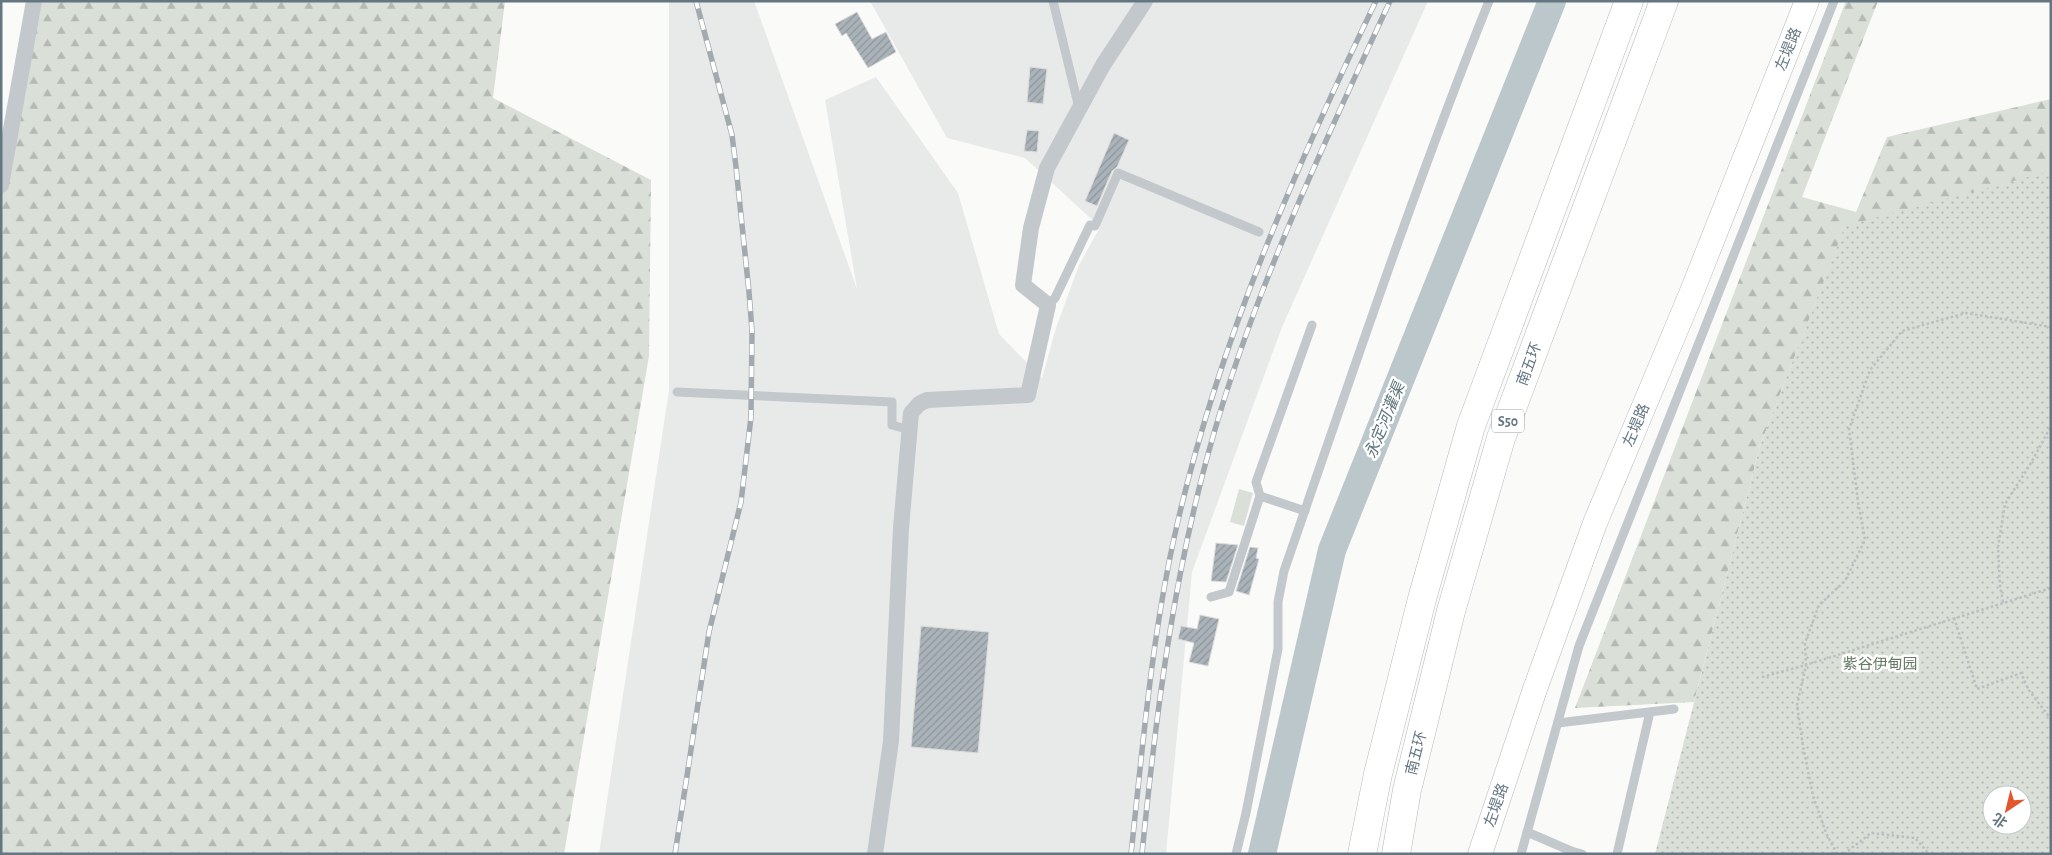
<svg xmlns="http://www.w3.org/2000/svg" width="2052" height="855" viewBox="0 0 2052 855" font-family="'Alegreya Sans','Noto Sans SC',sans-serif">
<defs>
<pattern id="forest-firs" width="22" height="20" patternUnits="userSpaceOnUse" patternTransform="scale(1.25)"><rect width="22" height="20" fill="#dadfd7"/><path d="M5 1l3.5 6h-7zM16 11l3.5 6h-7z" fill="#b4b9b4"/></pattern>
<pattern id="garden-dots" width="8" height="8" patternUnits="userSpaceOnUse" patternTransform="scale(1.25)"><rect width="8" height="8" fill="#dadfd7"/><path d="M2 2h.1M6 6h.1" fill="none" stroke="#b4b9b4" stroke-width="1.8" stroke-linecap="round"/></pattern>
<pattern id="building-hatch" width="6" height="6" patternUnits="userSpaceOnUse" patternTransform="scale(1.25)"><rect width="6" height="6" fill="#aab3b9"/><path d="M-1 1l2-2M0 6l6-6M5 7l2-2" fill="none" stroke="#8e969c"/></pattern>
</defs>
<rect width="100%" height="100%" fill="#fafaf8"/>
<!-- built -->
<path fill="#e8e9e9" d="M669,1H754L857,289L825,100L876,77L958,193L999,334L1042,378L1056,328L1079,265L1100,227L1025,158L947,138L870,1H1428L1282,327L1192,572L1166,854H599L669,390Z"/>
<!-- grass -->
<path fill="#dadfd7" d="M1239,489L1253,493L1244,526L1230,522Z"/>
<!-- forest -->
<g fill="url(#forest-firs)">
<path d="M30,1H505L493,98L651,180L649,356L564,854H1V164Z"/>
<path d="M1846,1H1878L1802,197L1856,212L1887,137L2051,99V172L1845,227L1760,446L1694,702L1575,708Z"/>
</g>
<!-- garden -->
<path fill="url(#garden-dots)" fill-rule="evenodd" d="M2051,171V854H1655L1760,446L1845,226ZM1992,795H2022V825H1992Z"/>
<g fill="none" stroke-linecap="round" stroke-linejoin="round">
<!-- river -->
<path stroke="#bbc7cb" stroke-width="28" d="M1262,854L1332,550L1552,1"/>
</g>
<!-- building -->
<g fill="url(#building-hatch)" stroke="#dcdcda">
<path d="M857,12L872,39L886,32L896,52L868,68L846,33L842,36L835,24Z"/>
<path d="M1030,67L1047,69L1043,104L1027,102Z"/>
<path d="M1027,130L1039,131L1037,152L1024,151Z"/>
<path d="M1114,133L1129,140L1117,167L1112,171L1097,206L1085,201Z"/>
<path d="M1216,543L1238,545L1226,582L1211,581Z"/>
<path d="M1250,547L1258,548L1256,558L1259,559L1249,595L1236,591Z"/>
<path d="M1200,615L1219,619L1208,666L1189,662L1194,643L1178,639L1181,626L1197,629Z"/>
<path d="M921,626L989,632L978,753L911,747Z"/>
</g>
<g fill="none" stroke-linecap="round" stroke-linejoin="round">
<!-- secondary casing -->
<g stroke="#b3babf" stroke-width="25">
<path id="secondary" d="M1480,854L1535,689L1595,523L1691,294L1807,1"/>
</g>
<!-- motorway casing -->
<g stroke="#b4b9bd" stroke-width="29">
<g id="motorway">
<path d="M1362,854L1378,774L1422,599L1471,426L1629,1"/>
<path d="M1396,854L1407,790L1451,611L1501,438L1664,1"/>
</g>
</g>
<!-- path -->
<g stroke="#bbbfc2" stroke-width="2.5" stroke-dasharray="2.5 2.5" stroke-linecap="butt">
<path d="M2003,602L2000,586L1998,547L2005,504L2031,463L2051,426"/>
<path d="M1954,618L1977,689L2021,673L2028,689L2051,719"/>
<path d="M1762,677L1806,665L1805,643L1819,605L1845,581L1865,540L1858,502L1849,429L1870,370L1902,331L1966,313L2051,327"/>
<path d="M1837,854L1826,833L1813,796L1803,746L1797,705L1806,665L2051,588"/>
<path d="M1844,854L1871,833L1915,838L1929,854"/>
</g>
<!-- service -->
<g stroke="#c3c8cc" stroke-width="9">
<path d="M1053,1L1079,108"/>
<path d="M1048,305L1055,298L1090,225L1095,226L1118,173L1259,232"/>
<path d="M677,392L892,402V425L910,430"/>
<path d="M1260,496L1305,511"/>
<path d="M1211,597L1229,592L1260,496L1256,482L1312,325"/>
<path d="M1558,723L1674,709"/>
<path d="M1527,832L1571,851V854"/>
<path d="M1571,851L1582,854"/>
<path d="M1236,854L1246,813L1278,649V602L1284,571C1350,380 1414,188 1489,1"/>
<path d="M1521,854L1579,646L1834,1"/>
<path d="M1617,854L1650,712"/>
</g>
<!-- minor -->
<g stroke="#c3c8cc" stroke-width="16">
<path d="M1,185L34,1"/>
<path d="M875,854L891,741L901,528L911,413L919,404L927,400L1028,395L1048,305L1023,285L1031,228L1047,168L1103,65L1145,1"/>
</g>
<!-- secondary -->
<use href="#secondary" stroke="#fff" stroke-width="24"/>
<!-- motorway -->
<use href="#motorway" stroke="#fff" stroke-width="28"/>
<!-- rail casing -->
<g stroke="#a2aab0" stroke-width="5.5">
<g id="rail">
<path d="M675,854L709,632L741,502L751,417L752,331L749,292L736,167L732,135L696,1"/>
<path d="M1131,854C1143,744 1152,633 1177,525C1219,342 1295,169 1376,1"/>
<path d="M1142,854C1156,713 1174,570 1214,433C1257,284 1325,142 1390,1"/>
</g>
</g>
<!-- rail -->
<use href="#rail" stroke="#fff" stroke-width="4" stroke-dasharray="11" stroke-linecap="butt"/>
</g>
<g text-anchor="middle" stroke-width="5" stroke-linejoin="round" paint-order="stroke">
<!-- shield labels -->
<rect fill="#fff" stroke="#939fa8" stroke-width="1" x="1492" y="409.5" width="32" height="23" rx="4"/>
<g font-size="14" font-weight="bold" fill="#657683">
<text x="1508" y="426">S50</text>
</g>
<!-- street labels -->
<g font-size="15" fill="#657683" stroke="#fff">
<text transform="translate(1788 49) rotate(-68)" y="5">左堤路</text>
<text transform="translate(1529 364) rotate(-70)" y="5">南五环</text>
<text transform="translate(1636 425) rotate(-67)" y="5">左堤路</text>
<text transform="translate(1416 753) rotate(-76)" y="5">南五环</text>
<text transform="translate(1496 805) rotate(-71)" y="5">左堤路</text>
</g>
<!-- park labels -->
<g font-size="15" fill="#687a64" stroke="#fff">
<text x="1880" y="669">紫谷伊甸园</text>
</g>
<!-- water labels -->
<g font-size="16" font-style="italic" fill="#60757c" stroke="#fff">
<text transform="translate(1384 420) rotate(-68)" y="6">永定河灌渠</text>
</g>
</g>
<!-- border -->
<rect width="2052" height="855" fill="none" stroke="#657683" stroke-width="5"/>
<!-- north arrow -->
<g transform="translate(2007 810) rotate(215)"><circle r="24" fill="#ffffff" stroke="#c1c8cd"/>
<path d="M0-4L9 19L0 12L-9 19Z" fill="#e4572e"/>
<text y="-8" font-size="14" font-weight="bold" text-anchor="middle" fill="#657683">北</text>
</g>
</svg>
